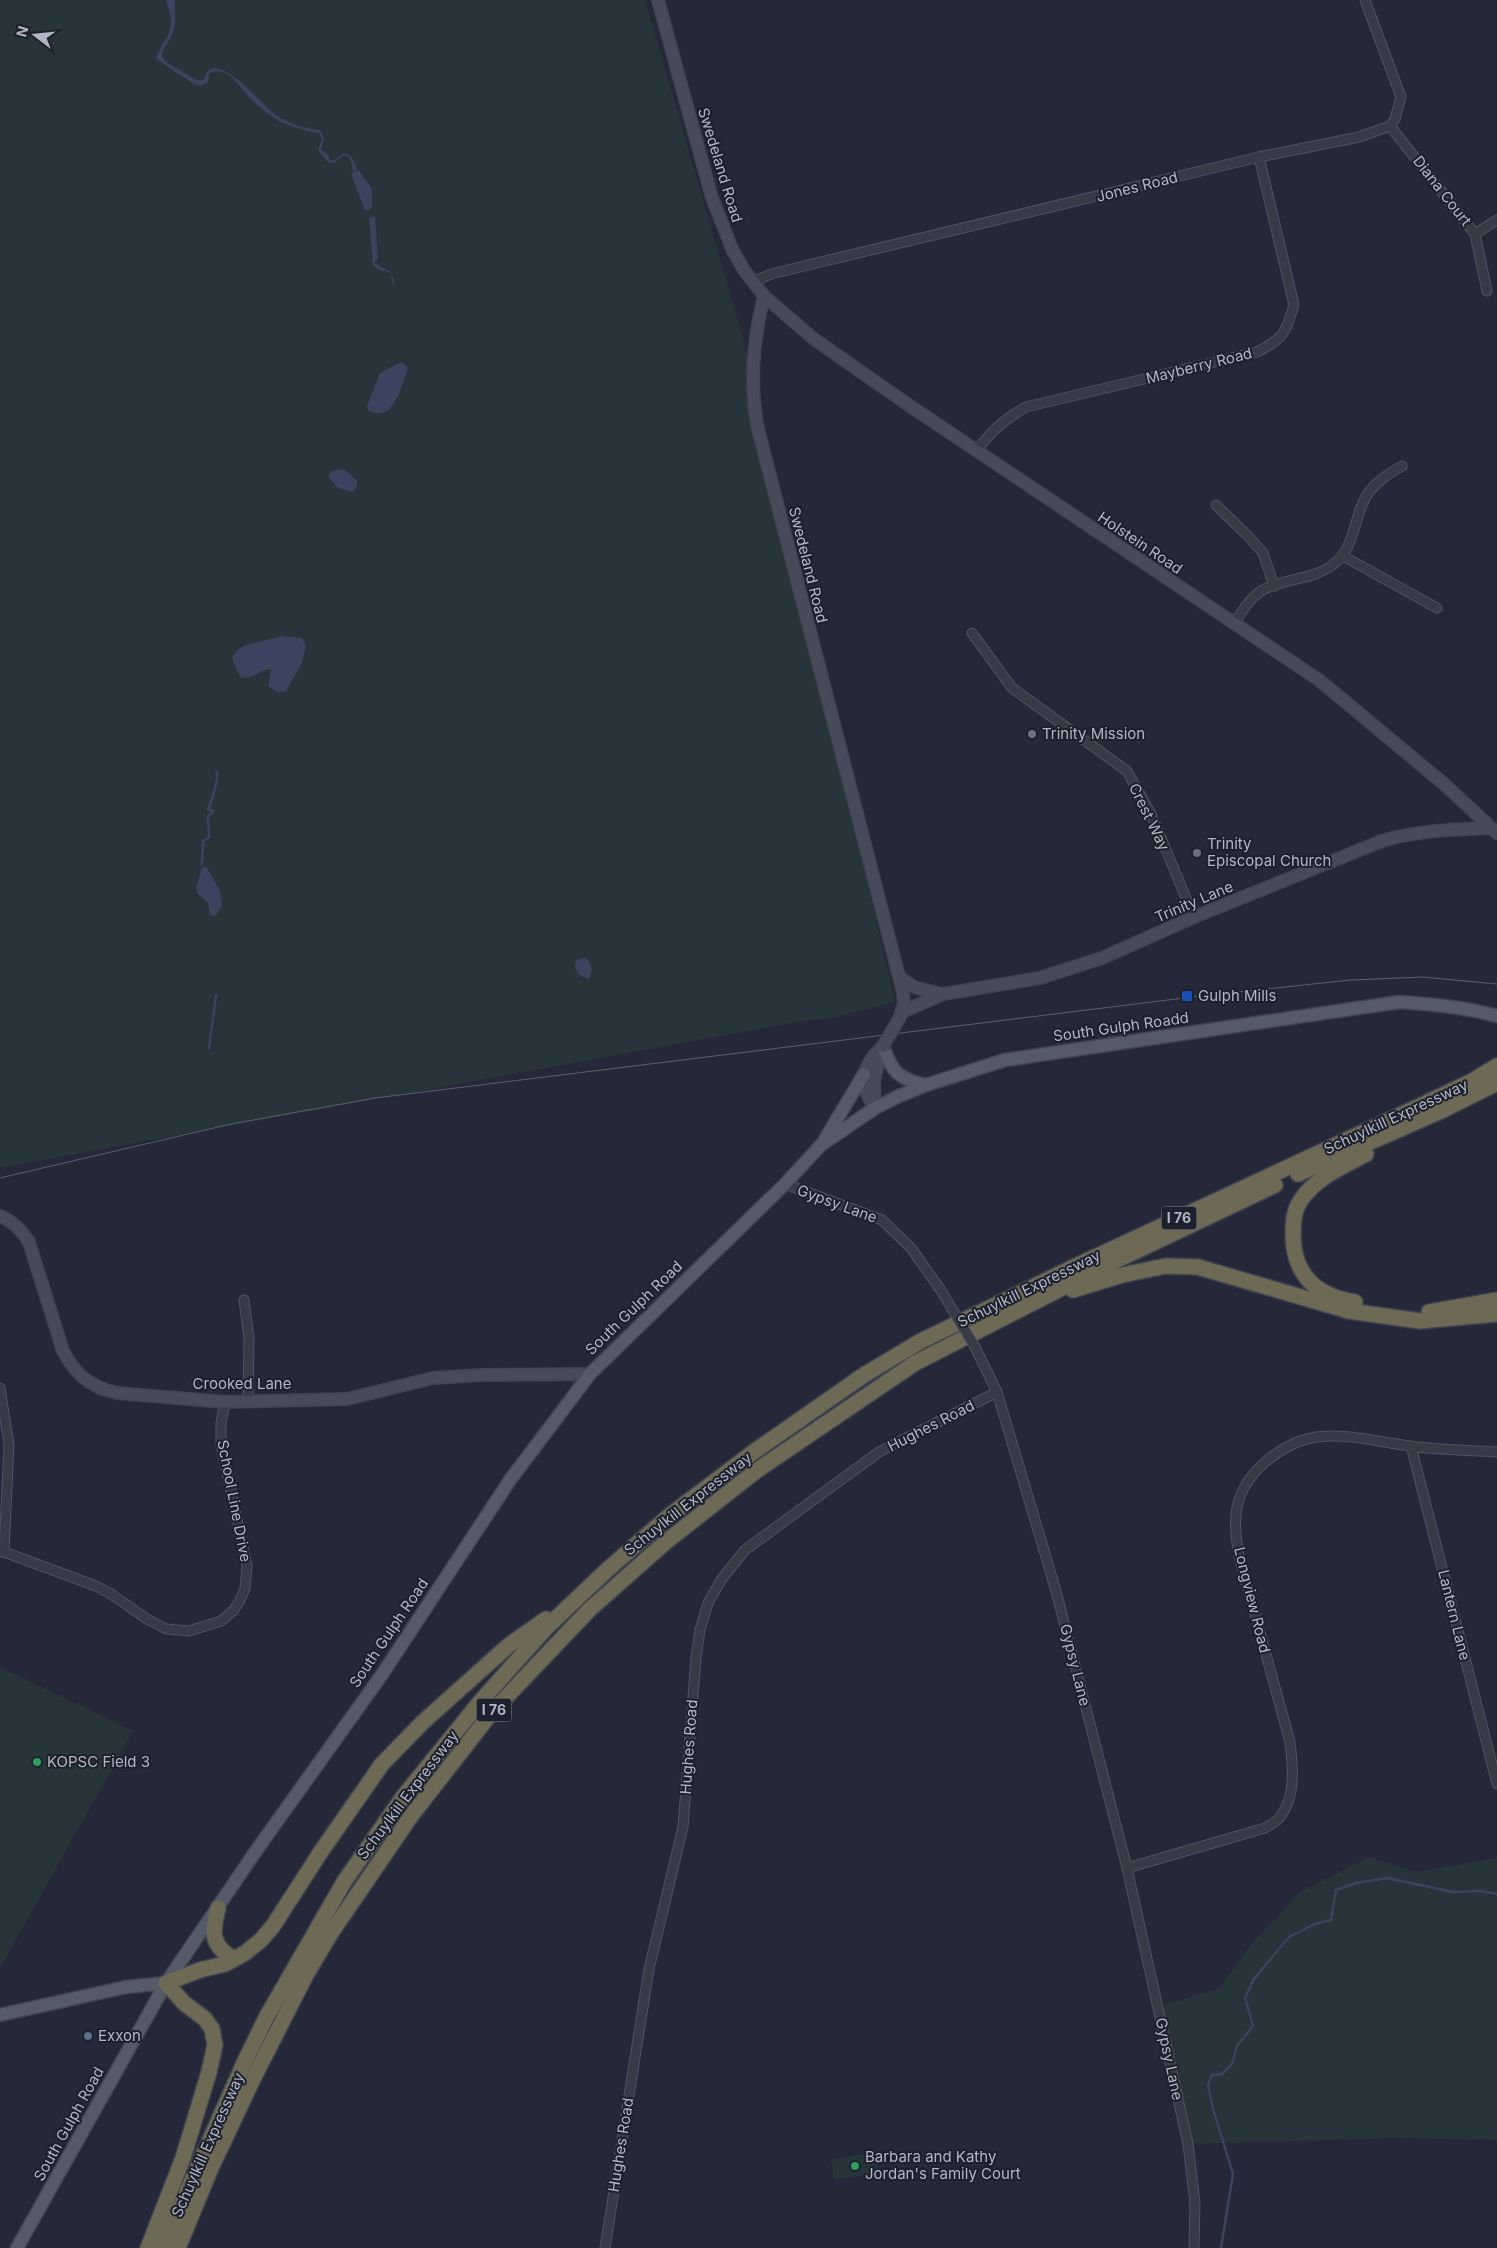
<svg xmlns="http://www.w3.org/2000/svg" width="1497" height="2248" viewBox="0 0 1497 2248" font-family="Inter,sans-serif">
<rect width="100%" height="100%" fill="#242838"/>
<!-- green -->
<g fill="#27353a">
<path d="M0,0H645L741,331L895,1002L828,1019L802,1021L0,1168Z"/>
<path d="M0,1667L133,1731L0,1968Z"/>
<path d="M1369,1857L1416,1872L1497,1858V2140L1399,2138L1188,2144L1158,2007L1220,1988L1252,1943L1300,1892Z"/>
<path d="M876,2152L879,2173L834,2180L831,2160Z"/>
</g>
<!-- water -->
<g fill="#3b435f">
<path d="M166,0H175C174,11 177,21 173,32C170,41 162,49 162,57L169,64L197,80H203C206,75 206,71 212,69C230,64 261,104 276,115C287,123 306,129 320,130L324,138L321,149L329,156L330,161L335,160L342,154C352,152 354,162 357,169L353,172L351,161L348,156H342L334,163L328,162L318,150L322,139L319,133C306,131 288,126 277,120C270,115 262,109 255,103C241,92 232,65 209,73L208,82L201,86L195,85L156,59C159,46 170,37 171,25C172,17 168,8 166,0Z"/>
<path d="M359,170L372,189V208L365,211L351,174Z"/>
<path d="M375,216L378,258L374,263L391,272L394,280L393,287L391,273L377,269L373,265L369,218Z"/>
<path d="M399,363H403L408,368C403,382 395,418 375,413C370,412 368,411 367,406L380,373Z"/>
<path d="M343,469L357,480V486L353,492L338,488L328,477L331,471Z"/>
<path d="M281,636L302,638L306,645L302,663L286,691L278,692L268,686L271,669C260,669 253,681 240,677L232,658C240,640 264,643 281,636Z"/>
<path d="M206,866L220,891L222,906L215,916L210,915L208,903L198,894L196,888L202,868Z"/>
<path d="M582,958H587L592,969L589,979C580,977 572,970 576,960Z"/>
</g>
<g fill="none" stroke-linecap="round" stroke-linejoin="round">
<!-- stream -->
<g stroke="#3b435f" stroke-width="2.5">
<path d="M202,864L203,841L209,837L208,817L213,811L208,809C212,802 218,780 217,772"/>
<path d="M209,1048L216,995"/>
<path d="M1221,2248L1233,2174L1213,2109L1208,2085L1212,2075L1222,2074L1232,2064L1237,2046L1253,2026L1245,1998L1254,1979L1289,1937L1315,1924L1331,1920L1336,1890L1356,1883L1387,1878L1453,1892L1481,1891L1497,1894"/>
</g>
<!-- street casing -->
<g stroke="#4f5360" stroke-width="11">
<g id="street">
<path d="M1390,126L1475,234L1487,291"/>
<path d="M1475,234L1497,220"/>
<path d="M753,282L771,274L1259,157L1359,137L1390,126L1395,119L1401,97L1365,0"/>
<path d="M976,451C992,431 1003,420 1026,407L1257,352C1283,339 1286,333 1294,305L1259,157"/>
<path d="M1216,505L1249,537L1263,553L1274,586"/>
<path d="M1343,556L1437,608"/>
<path d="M1234,624C1240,614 1247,602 1257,594C1276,578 1315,581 1335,563C1357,545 1353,514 1369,492C1378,480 1390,473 1402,466"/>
<path d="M972,633L1012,688L1127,771L1151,814L1194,917"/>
<path d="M785,1184L882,1220L911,1248L940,1289"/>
<path d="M244,1300L249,1338L248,1400"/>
<path d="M975,1347L997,1392L1056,1591L1127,1868L1188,2144L1195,2203L1194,2248"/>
<path d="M0,1388L9,1444L4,1552"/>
<path d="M1411,1446L1497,1784"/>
<path d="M0,1552H4L96,1586L111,1594L147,1619L166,1629L189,1631L221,1621L233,1611L239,1602L245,1589L247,1566L221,1444V1423L225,1402"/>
<path d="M1127,1868L1265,1828C1270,1825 1278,1821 1281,1816C1296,1794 1293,1767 1290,1742L1239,1556C1236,1538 1233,1518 1239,1500C1249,1469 1284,1442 1316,1437C1348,1433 1378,1442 1410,1446C1438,1450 1468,1450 1497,1452"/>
<path d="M605,2248L649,1969L683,1827L696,1658L700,1630L708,1603L721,1580L745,1550L879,1452L997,1392"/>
</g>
</g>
<!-- secondary casing -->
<g stroke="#414451" stroke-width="14">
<g id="secondary">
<path d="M658,0L712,198L733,251L744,270L764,296L814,339L910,406L1319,680L1444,784L1497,833"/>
<path d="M764,296C753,340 749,384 758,429L903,992L904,1003L900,1017"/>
<path d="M899,977L914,987L941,994"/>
<path d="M902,1012L943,994L1040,978L1102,958L1194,917L1382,841C1417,830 1453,830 1490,828"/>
<path d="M875,1108C858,1084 861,1068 881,1048"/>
<path d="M875,1108L874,1081L881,1048"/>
<path d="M0,1216C14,1222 21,1230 29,1242L63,1351C76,1375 90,1387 117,1393L225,1402L347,1399L433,1378L481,1375L590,1374"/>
</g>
</g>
<!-- primary casing -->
<g stroke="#414451" stroke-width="15">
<g id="primary">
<path d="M883,1046C892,1072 898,1079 926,1085"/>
<path d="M825,1139L864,1074"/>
<path d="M0,2015L126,1987L166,1983"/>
<path d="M17,2248L166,1983L258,1848L381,1676L510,1480L590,1374L785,1184L821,1145L875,1108L899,1096L926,1085L1005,1060L1399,1002C1433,1004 1465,1007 1497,1016"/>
</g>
</g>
<!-- highway casing -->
<g stroke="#3f4350" stroke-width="18">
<g id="highway">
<path d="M1298,1174L1441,1111L1497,1083"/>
<path d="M1073,1290L1122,1275L1166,1266L1198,1267L1349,1311L1420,1321L1497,1314"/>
<path d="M1355,1302C1315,1296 1293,1274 1293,1233C1293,1222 1294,1209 1301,1200C1315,1178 1344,1166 1366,1154"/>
<path d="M1429,1312L1497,1300"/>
<path d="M218,1908C212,1933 210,1945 234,1959"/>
<path d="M148,2248L183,2158L209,2072L215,2045L212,2029L205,2019L184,2003L166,1983L200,1970L225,1964L245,1953L261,1940L273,1926L320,1853L382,1764L423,1722L508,1646L546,1619"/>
<path d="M162,2248L244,2063L267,2016L344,1882L403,1797L480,1702L546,1628L607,1570L669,1516L755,1451L864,1375L921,1341L1080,1264L1424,1104L1474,1080L1497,1066"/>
<path d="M178,2248L211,2168L254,2077L307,1973L331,1933L411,1816L492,1712L590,1609L667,1541L756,1471L915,1363L1113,1262L1275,1185"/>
</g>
</g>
<!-- street -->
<use href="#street" stroke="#373b48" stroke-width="9"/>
<!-- secondary -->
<use href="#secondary" stroke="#464a5b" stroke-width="11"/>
<!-- primary -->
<use href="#primary" stroke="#555a68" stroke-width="12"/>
<!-- highway -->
<use href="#highway" stroke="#6e6955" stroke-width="15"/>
<!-- tram -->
<path stroke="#5a5e6f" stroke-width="1" d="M0,1178L231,1124L375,1098L1200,996L1351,980L1423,977L1497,984"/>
<!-- street-bridge casing -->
<g stroke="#4f5360" stroke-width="11" stroke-linecap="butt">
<path id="street-bridge" d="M940,1289L975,1347"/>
</g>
<!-- secondary-bridge casing -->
<g stroke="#414451" stroke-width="14" stroke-linecap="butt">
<path id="secondary-bridge" d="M883,1046L900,1017"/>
</g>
<!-- street-bridge -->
<use href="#street-bridge" stroke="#373b48" stroke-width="9"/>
<!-- secondary-bridge -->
<use href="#secondary-bridge" stroke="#464a5b" stroke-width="11"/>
</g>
<!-- markers -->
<g fill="#6b7280" stroke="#1d202d" stroke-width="2">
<circle cx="1032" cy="734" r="5"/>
<circle cx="1197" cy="853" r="5"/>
</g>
<rect fill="#1a4fb4" stroke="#1d202d" stroke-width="2" x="1181" y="990" width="12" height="12" rx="2.5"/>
<g fill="#2e9e5b" stroke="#1d202d" stroke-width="2">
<circle cx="37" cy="1762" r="5"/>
<circle cx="855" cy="2166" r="5"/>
</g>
<circle fill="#5c6f8a" stroke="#1d202d" stroke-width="2" cx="88" cy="2036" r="5"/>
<g text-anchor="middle" stroke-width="4" stroke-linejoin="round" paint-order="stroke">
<!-- shield labels -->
<g fill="#1d202d" stroke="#858997" stroke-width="1">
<rect x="1161.5" y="1206.5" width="35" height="23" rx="4"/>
<rect x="476.5" y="1698.5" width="35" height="23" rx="4"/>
</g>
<g font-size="14" font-weight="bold" fill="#b2b6c4">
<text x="1179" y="1223">I 76</text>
<text x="494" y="1715">I 76</text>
</g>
<!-- street labels -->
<g font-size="15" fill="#b2b6c4" stroke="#1d202d">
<text transform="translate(720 165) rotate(73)" y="5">Swedeland Road</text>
<text transform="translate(1137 187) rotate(-14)" y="5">Jones Road</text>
<text transform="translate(1442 191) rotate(52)" y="5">Diana Court</text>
<text transform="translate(1199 366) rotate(-14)" y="5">Mayberry Road</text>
<text transform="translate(1140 543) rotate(34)" y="5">Holstein Road</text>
<text transform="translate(808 565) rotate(76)" y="5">Swedeland Road</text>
<text transform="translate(1149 817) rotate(64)" y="5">Crest Way</text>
<text transform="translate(1194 902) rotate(-23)" y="5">Trinity Lane</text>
<text transform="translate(1121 1027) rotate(-8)" y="5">South Gulph Roadd</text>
<text transform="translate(1396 1117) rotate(-25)" y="5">Schuylkill Expressway</text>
<text transform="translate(837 1204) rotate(20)" y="5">Gypsy Lane</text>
<text transform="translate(1029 1289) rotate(-26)" y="5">Schuylkill Expressway</text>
<text transform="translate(634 1308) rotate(-44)" y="5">South Gulph Road</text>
<text x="242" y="1389">Crooked Lane</text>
<text transform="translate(931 1426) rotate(-27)" y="5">Hughes Road</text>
<text transform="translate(234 1501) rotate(79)" y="5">School Line Drive</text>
<text transform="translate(688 1504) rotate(-38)" y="5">Schuylkill Expressway</text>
<text transform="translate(1252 1600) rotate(76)" y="5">Longview Road</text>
<text transform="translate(1454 1615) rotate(76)" y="5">Lantern Lane</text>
<text transform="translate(389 1633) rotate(-56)" y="5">South Gulph Road</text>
<text transform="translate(1075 1665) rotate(76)" y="5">Gypsy Lane</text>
<text transform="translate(689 1747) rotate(-86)" y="5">Hughes Road</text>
<text transform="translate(408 1795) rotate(-53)" y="5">Schuylkill Expressway</text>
<text transform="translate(1169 2059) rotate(78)" y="5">Gypsy Lane</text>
<text transform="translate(69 2124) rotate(-61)" y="5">South Gulph Road</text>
<text transform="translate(208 2145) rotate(-66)" y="5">Schuylkill Expressway</text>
<text transform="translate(621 2145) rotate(-81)" y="5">Hughes Road</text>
</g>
<!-- poi labels -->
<g font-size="15" fill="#b2b6c4" stroke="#1d202d" text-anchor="start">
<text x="1042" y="739">Trinity Mission</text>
<text x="1207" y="849">Trinity<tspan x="1207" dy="17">Episcopal Church</tspan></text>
<text x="1198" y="1001">Gulph Mills</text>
<text x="47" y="1767">KOPSC Field 3</text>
<text x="98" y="2041">Exxon</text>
<text x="865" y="2162">Barbara and Kathy<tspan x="865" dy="17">Jordan's Family Court</tspan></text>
</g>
</g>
<!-- north arrow -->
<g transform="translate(35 35) rotate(286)" stroke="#1d202d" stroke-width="4" paint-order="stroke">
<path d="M0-4L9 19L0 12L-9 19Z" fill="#b2b6c4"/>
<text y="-8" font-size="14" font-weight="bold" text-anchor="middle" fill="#b2b6c4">N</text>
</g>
</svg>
